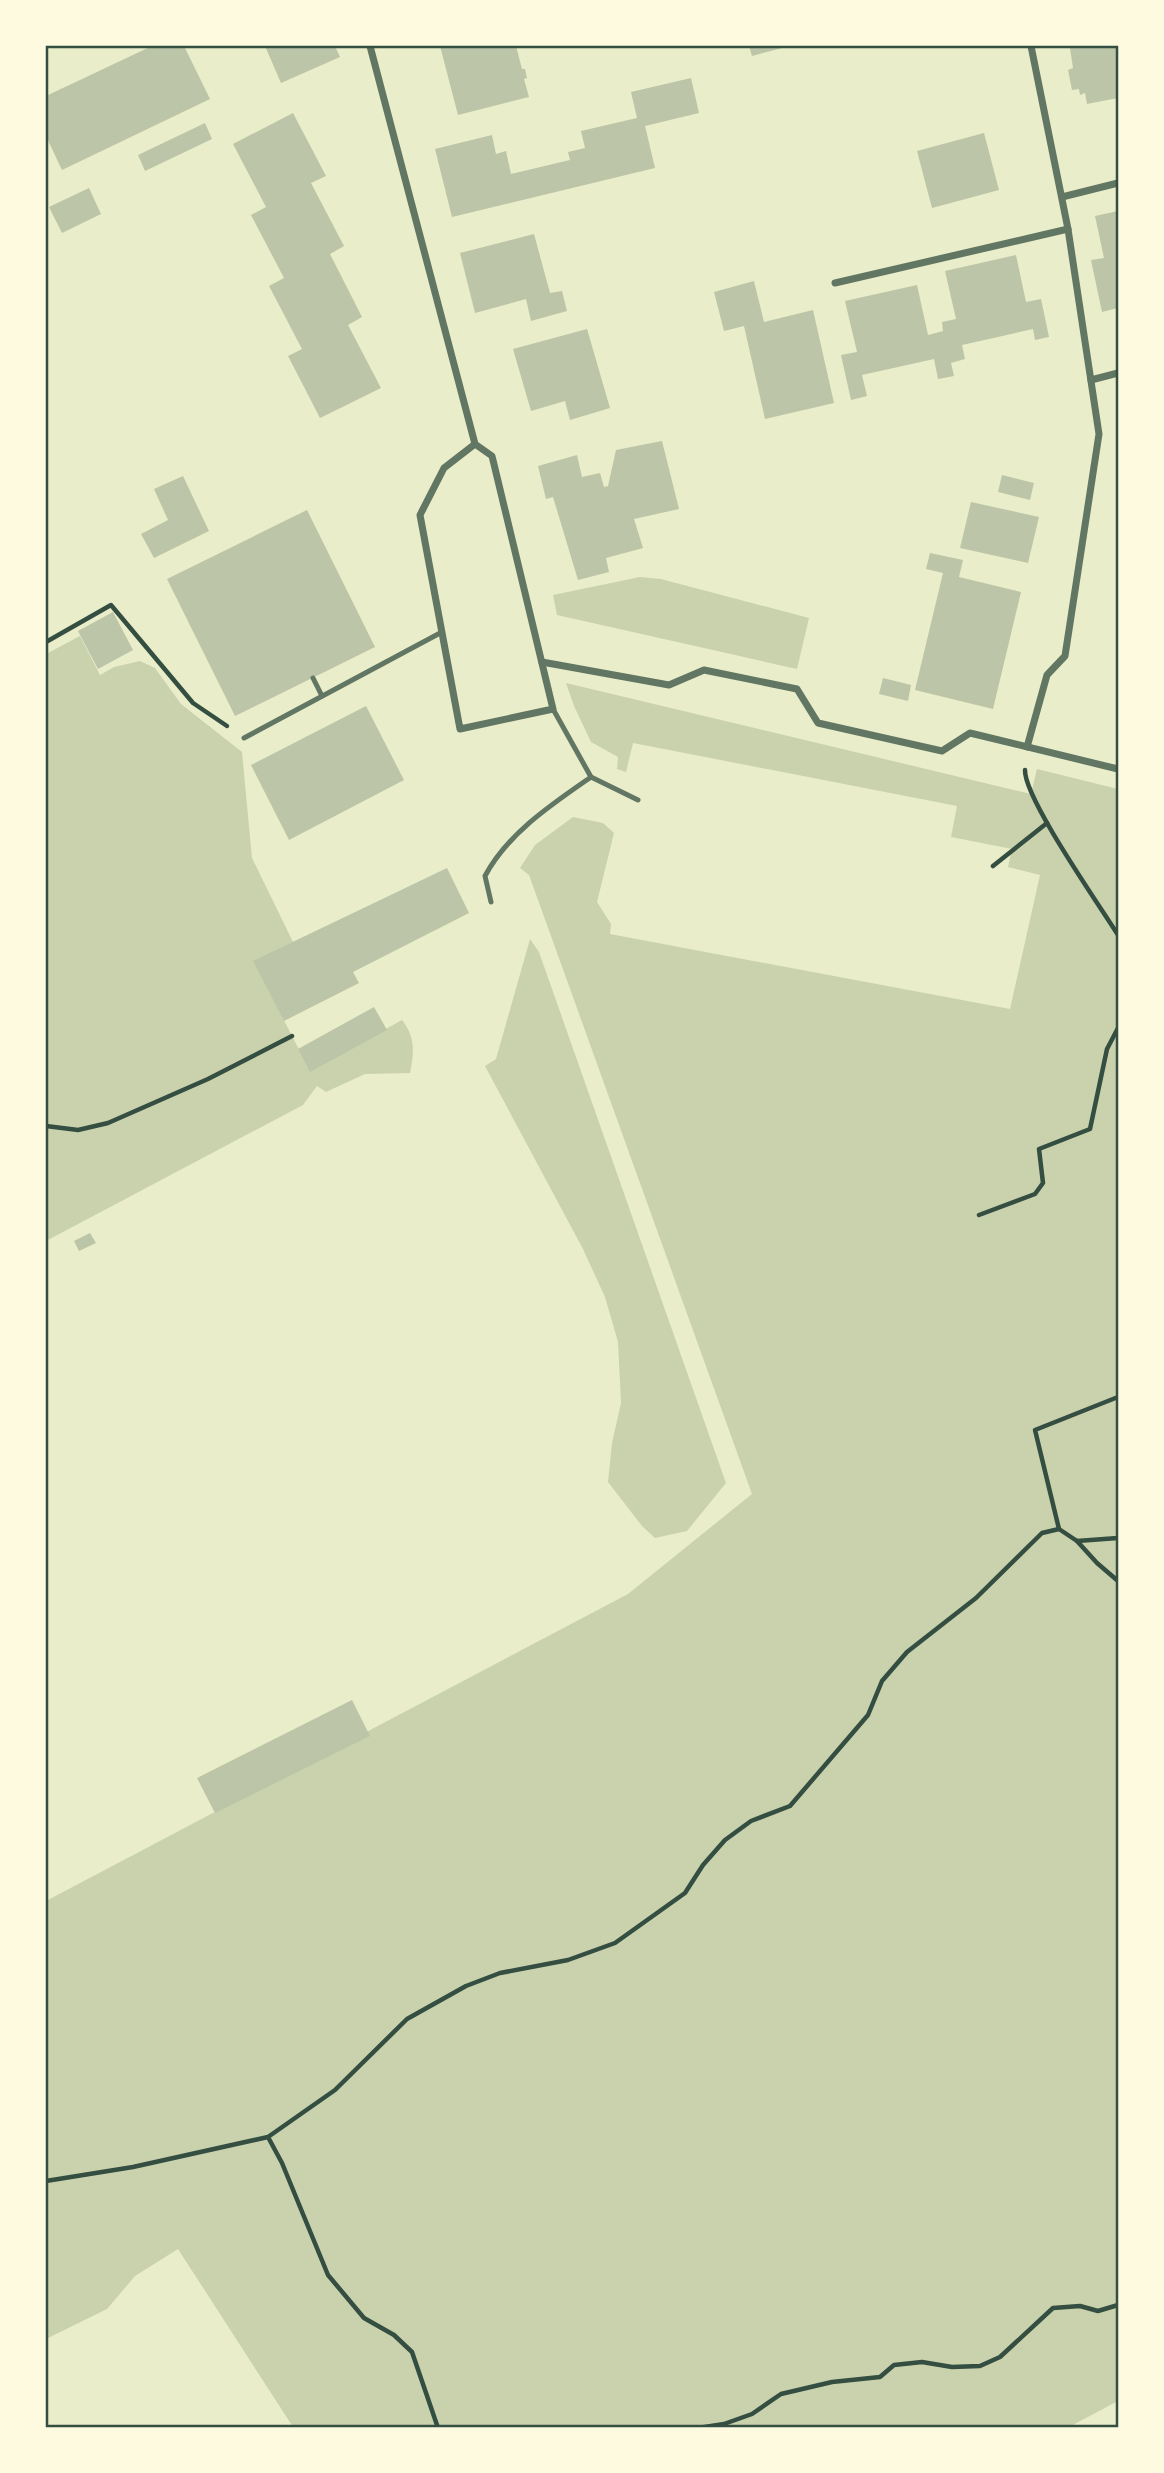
<svg xmlns="http://www.w3.org/2000/svg" width="1164" height="2473" viewBox="0 0 1164 2473" font-family="'Roboto Condensed',sans-serif">
<rect width="100%" height="100%" fill="#e9edc9"/>
<!-- green -->
<g fill="#cad2ad">
<path d="M640,577L661,579L809,618L797,669L557,615L553,595Z"/>
<path d="M80,636L100,675L114,667L140,661L155,668L181,704L242,752L252,858L293,942L254,962L310,1071L402,1020C416,1038 414,1052 410,1073L365,1074L326,1092L317,1086L303,1105L46,1241V654Z"/>
<path d="M566,683L1031,794L1037,769L1118,789V2401L1067,2428L293,2427L178,2249L135,2276L107,2309L46,2339V1901L628,1594L752,1494L529,875L520,868L535,845L573,817L603,823L614,833L597,902L611,924L610,934L1010,1009L1040,875L1008,867L1012,849L951,837L957,806L633,743L626,772L617,769L618,757L591,742L574,706Z"/>
<path d="M530,939L539,952L726,1483L687,1531L655,1538L642,1526L608,1482L612,1443L621,1403L618,1342L605,1297L583,1249L485,1066L496,1059Z"/>
</g>
<!-- building -->
<g fill="#bcc5a7">
<path d="M152,46H184L210,99L62,170L46,136V96Z"/>
<path d="M265,46H335L340,57L281,83Z"/>
<path d="M440,46H516L522,69H525L527,78L524,79L529,97L458,115Z"/>
<path d="M749,46H790L752,56Z"/>
<path d="M1080,46H1118V98L1087,104L1085,93L1080,95L1079,89L1072,90L1068,70L1073,68L1070,48Z"/>
<path d="M691,78L699,113L645,126L655,168L452,217L435,149L492,135L496,154L506,151L511,174L570,160L568,152L585,148L581,131L637,118L631,92Z"/>
<path d="M293,113L326,176L311,183L344,246L330,254L362,317L348,325L381,388L320,418L288,356L302,349L269,286L284,278L251,215L266,207L233,144Z"/>
<path d="M205,123L212,139L145,171L138,155Z"/>
<path d="M984,133L999,190L932,208L917,151Z"/>
<path d="M89,188L101,214L62,233L49,207Z"/>
<path d="M1118,211V308L1102,312L1091,260L1104,258L1095,216Z"/>
<path d="M534,234L550,293L562,291L567,311L531,321L526,299L475,313L460,253Z"/>
<path d="M1016,255L1026,302L1041,299L1049,337L1035,340L1033,329L962,345L965,359L951,363L954,376L938,379L934,359L862,375L867,396L851,400L841,355L857,352L845,301L917,285L928,335L943,331L942,322L956,319L945,271Z"/>
<path d="M754,281L764,322L813,310L834,403L765,419L744,326L724,331L714,292Z"/>
<path d="M587,329L610,408L570,420L565,401L531,411L513,349Z"/>
<path d="M662,441L679,509L634,519L643,548L606,558L609,572L578,580L553,497L546,499L538,466L577,455L582,477L600,473L604,487L608,486L616,450Z"/>
<path d="M1002,475L1034,483L1030,500L998,492Z"/>
<path d="M183,476L209,531L154,558L141,534L168,520L154,489Z"/>
<path d="M971,502L1039,517L1028,563L960,548Z"/>
<path d="M307,510L375,647L235,716L167,579Z"/>
<path d="M930,553L963,560L959,577L1021,592L993,709L915,690L943,573L926,569Z"/>
<path d="M113,612L133,650L98,669L78,631Z"/>
<path d="M883,678L911,685L908,701L879,694Z"/>
<path d="M366,706L404,780L289,840L251,765Z"/>
<path d="M447,868L469,913L353,972L359,983L284,1021L253,961Z"/>
<path d="M374,1007L387,1030L310,1072L298,1049Z"/>
<path d="M90,1233L96,1243L79,1251L74,1241Z"/>
<path d="M352,1700L370,1736L215,1813L197,1778Z"/>
</g>
<g fill="none" stroke-linecap="round" stroke-linejoin="round">
<!-- path -->
<g stroke="#344e41" stroke-width="4.5">
<path d="M46,642L111,605L193,703L227,726"/>
<path d="M1025,770C1024,798 1100,906 1118,935"/>
<path d="M993,866L1047,823"/>
<path d="M46,1126L78,1130L108,1123L208,1079L292,1036"/>
<path d="M979,1215L1035,1194L1043,1183L1039,1149L1090,1129L1107,1049L1118,1028"/>
<path d="M1059,1529L1035,1430L1118,1397"/>
<path d="M1077,1541L1097,1563L1118,1581"/>
<path d="M268,2137L282,2163L328,2275L364,2318L394,2335L412,2352L438,2428"/>
<path d="M46,2181L133,2167L268,2137L335,2090L407,2019L466,1986L500,1973L568,1960L615,1943L685,1893L703,1865L725,1840L751,1821L790,1806L868,1715L882,1681L907,1652L976,1598L1042,1533L1059,1529L1077,1541L1118,1538"/>
<path d="M698,2428L724,2424L752,2414L781,2394L832,2382L880,2377L894,2365L922,2362L952,2367L980,2366L1000,2357L1053,2308L1080,2306L1098,2311L1118,2305"/>
</g>
<!-- service -->
<g stroke="#617663" stroke-width="5">
<path d="M313,678L322,696"/>
<path d="M553,709L591,777L638,800"/>
<path d="M244,738L442,632"/>
<path d="M491,902L485,876C508,833 552,804 591,777"/>
</g>
<!-- minor -->
<g stroke="#617663" stroke-width="7">
<path d="M370,46L475,444L492,456L553,709L460,729L420,515L444,468L475,444"/>
<path d="M1062,197L1118,183"/>
<path d="M835,283L1068,229"/>
<path d="M1091,380L1118,373"/>
<path d="M542,662L669,685L704,670L797,689L818,723L942,751L970,733L1118,769"/>
<path d="M1027,747L1047,675L1065,656L1099,434L1068,229L1031,46"/>
</g>
</g>
<!-- border -->
<rect width="1164" height="2473" fill="none" stroke="#fefae0" stroke-width="94"/>
<rect x="47" y="47" width="1070" height="2379" fill="none" stroke="#344e41" stroke-width="2.5"/>
</svg>
